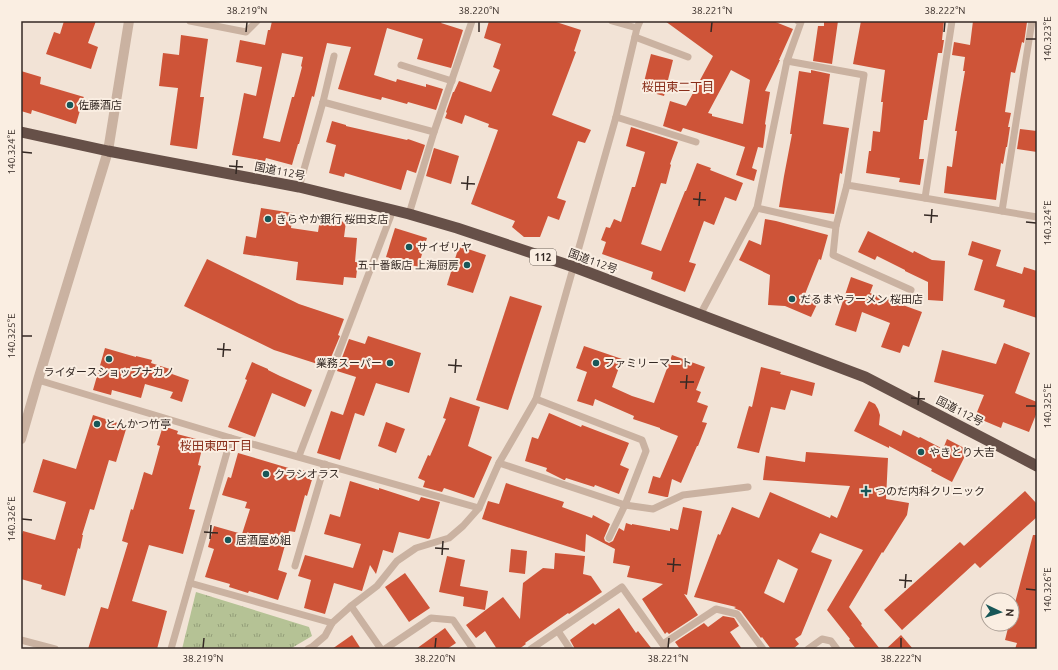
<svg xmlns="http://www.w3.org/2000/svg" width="1058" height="670" viewBox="0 0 1058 670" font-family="Ubuntu,'Noto Sans JP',sans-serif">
<defs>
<pattern id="grass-tufts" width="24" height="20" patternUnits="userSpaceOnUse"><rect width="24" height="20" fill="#b5c295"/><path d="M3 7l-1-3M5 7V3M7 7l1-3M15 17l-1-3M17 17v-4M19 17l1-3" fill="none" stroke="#949e79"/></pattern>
</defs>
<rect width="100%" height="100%" fill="#f2e3d6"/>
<!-- grass -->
<path fill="url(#grass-tufts)" d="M196,592L309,627L312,636L290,649H182Z"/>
<!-- building -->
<g fill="#ce5438" fill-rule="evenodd">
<path d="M64,21H96L88,43L98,47L91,69L46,54L54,32L60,34Z"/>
<path d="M272,21H442L441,23L463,30L451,68L417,59L423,39L387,28L374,75L396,82L397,79L426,87V84L443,89L436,110L408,102L407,104L382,97L381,100L338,89L351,47L327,43L314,97L312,96L299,144H298L292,165L266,158L265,161L232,155L244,93L256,96L262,67L236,62L240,40L265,45L268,30H270ZM282,53L303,57L301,66L302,67L294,97H292L280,142L263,138Z"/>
<path d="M489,21H553L581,30L574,51L576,52L552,115L591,130L585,143L578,141L557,198L566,201L559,220L548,216L540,237H524L512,227L515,221L471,204L498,130L488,127L489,124L465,115L462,124L445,118L447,113L446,112L453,92H454L459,81L491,92L500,70L493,67L501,44L484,38Z"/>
<path d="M665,21H773L793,29L779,60H780L765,91L770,92L765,124L766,125L763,148L758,147L752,168L757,170L754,181L736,175L745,147L683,128L681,132L663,126L670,101L686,106L713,56ZM731,70L750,80L743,124L712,116V114L708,113Z"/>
<path d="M824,21H838L832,64L813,61L818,26H824Z"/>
<path d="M861,21H944L942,40H944L942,53H938L927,120H924L919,159H924L920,185L899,182L900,178L866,173L869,151H871L873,131L880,132L883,102H881L885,70L853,64Z"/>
<path d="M973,21H1019L1027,22L1024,43L1022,42L1015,73L1011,72L1005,112L1011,113L1008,127H1010L1007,147H1006L1003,164L1001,163L996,200L944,193L947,166L952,167L957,131H955L959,106L965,71H963L965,57L952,55L954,42L970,45Z"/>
<path d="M181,35L208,39L200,97H204L197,149L170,145L178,88L159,86L163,53L179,55Z"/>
<path d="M651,54L673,60L664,96L642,90Z"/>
<path d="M811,70L830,74L823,124L849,128L842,174L840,173L834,214L779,207L784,176L792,134H790L799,71L811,73Z"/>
<path d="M21,71L41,77L40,84L84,97L76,124L32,110L31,114L21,111Z"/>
<path d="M332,121L346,125V126L407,140L408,139L425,145L416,173L407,170L401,190L345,173L344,177L329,173L336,145L326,142Z"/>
<path d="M631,127L678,142L670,164L671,165L666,184L661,183L641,244L661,251L685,191H686L697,163L711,168L710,170L743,183L736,201L725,197L714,225L704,221L689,262L696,264L685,292L651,279L653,272L602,254L606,242L601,240L606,227L610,228L614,219L621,222L632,187H635L645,152L626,146Z"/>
<path d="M1020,129L1037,131V152L1017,149Z"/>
<path d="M434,148L459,156L451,184L426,176Z"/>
<path d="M261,208L293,213L291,228L318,232L320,219L346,222L344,237L357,238L355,262H358L356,278L344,277L343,285L296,280L298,262L243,254L246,236L256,238Z"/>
<path d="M765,219L776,221L828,235L821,260L819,259L805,294L819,300L811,317L785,306L768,305L770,275L739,260L749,240L761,245Z"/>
<path d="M395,228L427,238L418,267L386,257Z"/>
<path d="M868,231L913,253L914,251L932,260L945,261L943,301L928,300V282L905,271V270L877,256L875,260L858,252Z"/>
<path d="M972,241L1001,250L996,266L1022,274L1024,267L1037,271V318L1003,307L1005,300L974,290L983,260L968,255Z"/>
<path d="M459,246L486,255L473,293L447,285Z"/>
<path d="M207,259L299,304L344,319L338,335L340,336L327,367L274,350L184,306Z"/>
<path d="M851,277L873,285L870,293L922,312L909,347L903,345L900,353L881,347L890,323L862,312L856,332L835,325Z"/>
<path d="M510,296L542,306L508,410L476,400Z"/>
<path d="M368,336L421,353L409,393L376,383L364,416L355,413L340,460L317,453L331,411L343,415L356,377L337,371L349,339L365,344Z"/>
<path d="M1004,343L1030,353L1015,393L1037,402V412L1029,432L1003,422L1001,428L975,417L984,395L934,382L942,350L996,364Z"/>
<path d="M584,346L622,359L612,387L632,396L654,403L672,355L705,367L696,390L701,392L697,402L708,406L702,422L707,423L698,446H697L681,483L672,479L668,497H666L648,493L653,476L660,478L678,436L660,429V428L633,419L634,416L595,399L593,406L577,401L587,372L576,368Z"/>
<path d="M105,348L136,357V356L152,360L151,363L173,370L172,374L189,380L182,402L170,398L173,392L145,384L141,398L112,390L111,395L93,390Z"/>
<path d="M252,362L268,369V370L280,376L312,390L305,407L272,393L255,437L228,427L247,380L245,379Z"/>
<path d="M761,367L781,372L780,374L815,383L812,396L791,390L785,410L771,407L759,453L737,448L749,406L752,407Z"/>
<path d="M450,397L480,407L468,446L492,457L474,498L444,488L442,492L423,487L425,481L418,478L428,455L430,456L446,419L443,418Z"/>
<path d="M869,401L875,404L878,409L880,415L879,425L901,436L903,430L919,438L920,437L943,449L947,439L968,450L952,482L931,471L932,469L889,446V448L854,431Z"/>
<path d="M549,413L581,427L582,425L629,443L620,465L629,469L619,494L595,485L594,487L566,478L565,480H564L546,471L547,468L525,461L532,437L538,439Z"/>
<path d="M93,415L127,426L116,462L109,460L94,510L90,509L82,535H83L80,549L78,548L65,596L41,589L42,585L21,579V538L23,531L55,540L66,502L33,492L43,459L76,469Z"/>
<path d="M386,422L405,429L396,453L378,446Z"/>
<path d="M163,426L178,431L177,434L204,441L198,465L201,466L189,509L195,510L183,554L149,545L132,601L167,611L157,649H88L101,607L108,609L128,543L122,541L131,509L133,510L144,472L152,475L160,446L157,445Z"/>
<path d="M806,452L888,458L886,499L909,503L907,515L883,553L882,552L849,607L862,624L861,625L880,649H856L849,640L850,639L827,610L863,550L820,533L811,552L832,560L801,635L795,639L799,644L793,649H771L762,637L761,638L741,611L734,608L736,607L694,597L718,534L720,535L732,507L759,518L770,492L830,518L831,515L837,518L850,486L763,480L766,456L805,462ZM778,559L798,569L784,603L764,593Z"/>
<path d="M238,453L302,472L303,470L314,473L307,496L305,495L295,532L289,531L278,570L287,573L278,600L249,591L248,593L229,587L230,584L205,577L214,549L208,547L214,526L242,534L250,509L245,508L247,502L222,495L228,477L231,478Z"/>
<path d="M350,481L379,490V488L419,501L421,497L440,502L430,538L428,539L399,532L393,553L383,550L376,574L370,565L362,591L334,583L325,614L304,608L311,580L298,576L305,555L353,568L361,544L324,534L330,514L340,517Z"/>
<path d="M506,483L564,502L562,507L592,518L593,515L610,524L604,538L605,541L609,543L613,541L619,528L624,531L626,523L632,525V524L670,531V528L678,530L683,507L702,511L687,595L684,594L698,615L669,634L667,632L665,634L642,599L663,584L627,577L630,566L613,563L615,549L586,534L585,552L482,519L488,501L499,504Z"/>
<path d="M1025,491L1037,504V517L980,568L975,563L902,630L884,610L960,542L964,546Z"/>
<path d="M1033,535H1037V649H1015L1017,643L1005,640L1009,624H1012V614Z"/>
<path d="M511,549L527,551L525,574L509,572Z"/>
<path d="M555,553L585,556L583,574L591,576L602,592L569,614L568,613L525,643L526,644L519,649H497L485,631L476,638L466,625L503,597L520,619L523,583L543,568L554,569Z"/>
<path d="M447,556L465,560L460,586L488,591L485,610L463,606L464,597L439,592Z"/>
<path d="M405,573L430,608L409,622L385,587Z"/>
<path d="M619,608L636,633L638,631L652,649H575L570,640L593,623L595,625Z"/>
<path d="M723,616L734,618L739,626L730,632L742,649H680L675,642L704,623L708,627Z"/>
<path d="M445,628L456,643L447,649H416Z"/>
<path d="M352,635L361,649H332Z"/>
<path d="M901,635L913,649H886Z"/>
</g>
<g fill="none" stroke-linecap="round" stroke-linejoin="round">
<!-- service -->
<g stroke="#cab2a1" stroke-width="7">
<path d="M190,21L246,32L257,21"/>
<path d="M612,21L637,28"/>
<path d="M635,37L688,57"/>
<path d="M787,61L864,75L847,185L1037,217"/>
<path d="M401,65L452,81"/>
<path d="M323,102L434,132"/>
<path d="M616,117L696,142"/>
<path d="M847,185L836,226L833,255L911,290"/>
<path d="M299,187L323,102L334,56"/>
<path d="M925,198L952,21"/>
<path d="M757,208L836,226"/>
<path d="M1002,211L1032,21"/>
<path d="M409,214L434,132L472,21"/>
<path d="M700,315L757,208L787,61L801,22L798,21"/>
<path d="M38,380L231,438L479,508"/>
<path d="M536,399L642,440L646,451L625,505L609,538"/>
<path d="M299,456L393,210"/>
<path d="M499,463L625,505L653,509L683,495L748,487"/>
<path d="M295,566L325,464"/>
<path d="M190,583L332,623"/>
<path d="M351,606L381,649"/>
<path d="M558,631L570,649"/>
<path d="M21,640L55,649"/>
<path d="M663,644L716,609L737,614L763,649"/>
<path d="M171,649L231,438"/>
<path d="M308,649L312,647L325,636L332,623L351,606L377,586L397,561L416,548L449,538L463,526L479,508L499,463L536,399L616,117L637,28L640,21"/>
<path d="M385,649L431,618L453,620L473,649"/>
<path d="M531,649L622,587L666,649"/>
<path d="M808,649L822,639L831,641L837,649"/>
</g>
<!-- tertiary -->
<path stroke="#cab2a1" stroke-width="10" d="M21,439L38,380L108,151L129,21"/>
<!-- trunk -->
<path stroke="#665048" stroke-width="11" d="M21,132L108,151L299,187L409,214L457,228L574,267L865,377L1037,466"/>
</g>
<!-- ticks -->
<path fill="none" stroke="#342924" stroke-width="1.5" d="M246,32L247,22M479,32V22M711,32L712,22M944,32L945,22M1026,39H1036M22,152L32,153M229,166L243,167M236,174L237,160M461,183L475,184M467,190L468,176M693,199L706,200M699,206L700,192M924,215L938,216M1026,222L1036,223M931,223L932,209M22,336H32M217,349L231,350M223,357L224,343M448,365L462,366M455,373L456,359M680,382H694M686,389L687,375M911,398L925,399M918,405L919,391M1026,406H1036M22,519L32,520M204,532L218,533M210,539L211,525M435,548L449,549M442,555L443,541M667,564L681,565M673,572L674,558M899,580L912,581M905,588L906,574M1026,589L1036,590M203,648L204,638M435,648L436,638M668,648L669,638M901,648V638"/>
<!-- markers -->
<g fill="#185758" stroke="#faeee2" stroke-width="1.5">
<circle cx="70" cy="105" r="4"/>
<circle cx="268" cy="219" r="4"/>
<circle cx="409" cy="247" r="4"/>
<circle cx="467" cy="265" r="4"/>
<circle cx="792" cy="299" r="4"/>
<circle cx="109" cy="359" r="4"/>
<circle cx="390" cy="363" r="4"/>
<circle cx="596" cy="363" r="4"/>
<circle cx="97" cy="424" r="4"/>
<circle cx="921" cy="452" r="4"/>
<circle cx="266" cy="474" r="4"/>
<path d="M864 485h4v4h4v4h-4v4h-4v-4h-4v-4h4z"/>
<circle cx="228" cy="540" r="4"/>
</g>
<g text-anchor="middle" stroke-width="4" stroke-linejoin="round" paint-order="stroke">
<!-- shield labels -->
<rect fill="#faeee2" stroke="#6f645d" stroke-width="1" x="530" y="249" width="26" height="16" rx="3"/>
<g font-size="10" font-weight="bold" fill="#342924">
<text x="543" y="261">112</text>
</g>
<!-- poi labels -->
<g font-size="11" fill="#342924" stroke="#faeee2" text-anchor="start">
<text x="78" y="109">佐藤酒店</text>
<text x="276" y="223">きらやか銀行 桜田支店</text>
<text x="417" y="251">サイゼリヤ</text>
<text x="459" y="269" text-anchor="end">五十番飯店 上海厨房</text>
<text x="800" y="303">だるまやラーメン 桜田店</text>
<text x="382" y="367" text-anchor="end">業務スーパー</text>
<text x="604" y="367">ファミリーマート</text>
<text x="109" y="376" text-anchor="middle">ライダースショップナカノ</text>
<text x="105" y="428">とんかつ竹亭</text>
<text x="929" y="456">やきとり大吉</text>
<text x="274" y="478">クラシオラス</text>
<text x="875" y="495">つのだ内科クリニック</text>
<text x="236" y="544">居酒屋め組</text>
</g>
<!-- street labels -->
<g font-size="11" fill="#342924" stroke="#faeee2">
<text transform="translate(280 171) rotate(11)" y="4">国道112号</text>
<text transform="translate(593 261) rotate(20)" y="4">国道112号</text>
<text transform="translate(960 411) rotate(27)" y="4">国道112号</text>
</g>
<!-- neighbourhood labels -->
<g font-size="12" fill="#882d19" stroke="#faeee2">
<text x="678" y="91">桜田東二丁目</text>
<text x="216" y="450">桜田東四丁目</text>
</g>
</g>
<!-- border -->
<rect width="1058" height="670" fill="none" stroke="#faeee2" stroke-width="44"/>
<!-- north arrow -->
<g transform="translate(1000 612) rotate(94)"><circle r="19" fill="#faeee2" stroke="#ab9f96"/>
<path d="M0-3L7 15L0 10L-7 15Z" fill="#185758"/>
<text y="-6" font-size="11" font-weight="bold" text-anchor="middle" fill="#342924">N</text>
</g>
<rect x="22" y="22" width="1014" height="626" fill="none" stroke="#342924" stroke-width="1.5"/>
<g font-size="10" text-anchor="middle" fill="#342924">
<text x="247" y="14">38.219°N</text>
<text x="479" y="14">38.220°N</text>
<text x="712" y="14">38.221°N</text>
<text x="945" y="14">38.222°N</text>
<text transform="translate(1047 39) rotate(-90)" y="4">140.323°E</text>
<text transform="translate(11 152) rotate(-90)" y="4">140.324°E</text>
<text transform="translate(1047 223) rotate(-90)" y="4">140.324°E</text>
<text transform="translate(11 336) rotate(-90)" y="4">140.325°E</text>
<text transform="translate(1047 406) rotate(-90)" y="4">140.325°E</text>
<text transform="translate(11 519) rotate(-90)" y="4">140.326°E</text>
<text transform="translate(1047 590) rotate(-90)" y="4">140.326°E</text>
<text x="203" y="662">38.219°N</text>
<text x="435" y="662">38.220°N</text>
<text x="668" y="662">38.221°N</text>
<text x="901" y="662">38.222°N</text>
</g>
</svg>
